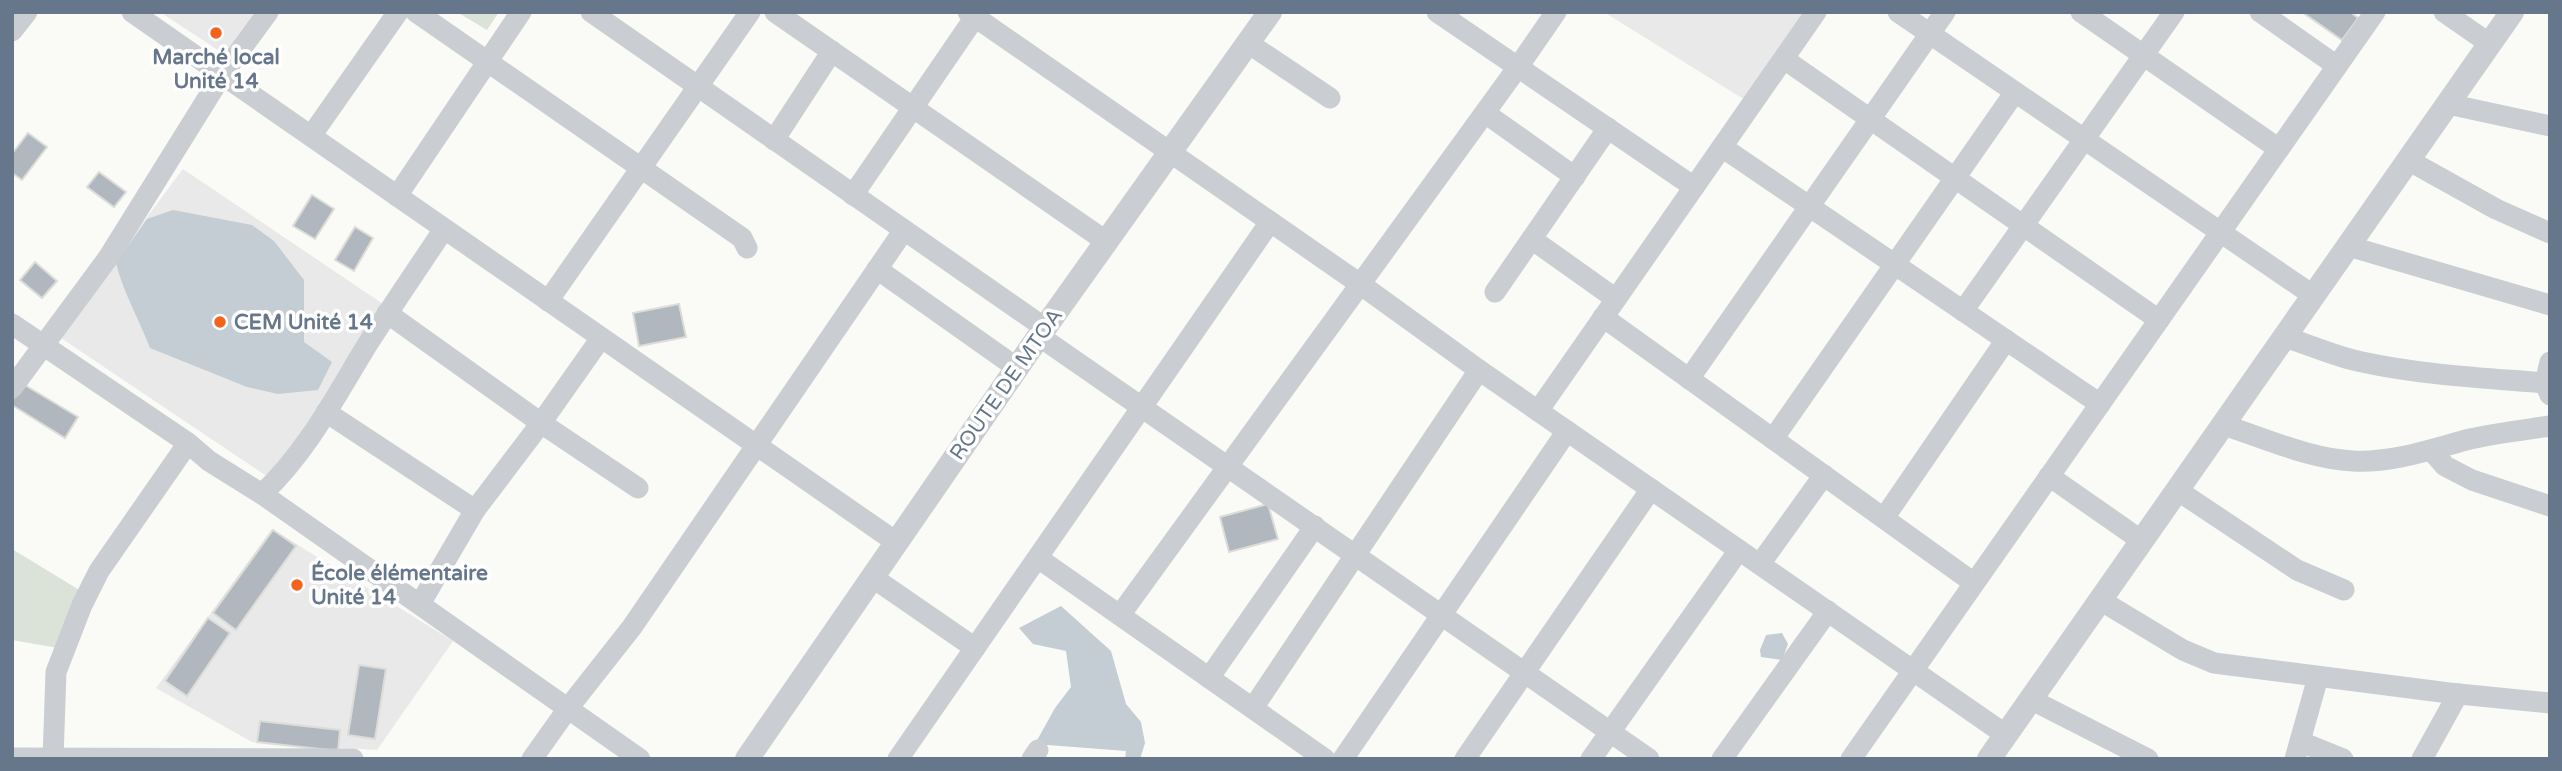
<svg xmlns="http://www.w3.org/2000/svg" width="2562" height="771" viewBox="0 0 2562 771" font-family="'Varela Round',sans-serif">
<rect width="100%" height="100%" fill="#fafaf7"/>
<!-- built -->
<g fill="#e8e9e8">
<path d="M160,12H255L224,54Z"/>
<path d="M1604,12H1805L1745,100Z"/>
<path d="M183,169L383,304L271,479L58,336Z"/>
<path d="M272,529L453,641L377,750L252,742L156,688Z"/>
</g>
<!-- green -->
<g fill="#dbe2d8">
<path d="M457,12H499L487,30Z"/>
<path d="M12,549L81,591L58,648L12,640Z"/>
</g>
<!-- water -->
<g fill="#c3cdd3">
<path d="M173,210L252,225L274,241L304,280V342L332,362L318,390L278,394L247,387L150,348C139,319 123,292 116,263L147,219Z"/>
<path d="M1061,606L1111,651L1126,704L1141,722L1145,743L1140,759H1125L1126,751L1035,744L1055,708L1071,687L1066,651L1033,644L1019,628Z"/>
<path d="M1782,633L1788,644L1782,660L1761,657L1760,650L1766,635Z"/>
</g>
<!-- building -->
<g fill="#b0b7bf" stroke="#dcdcd9" stroke-width="2">
<path d="M2302,12H2350L2358,18L2342,40Z"/>
<path d="M28,133L47,147L22,180L12,173V154Z"/>
<path d="M99,172L126,192L114,207L87,187Z"/>
<path d="M312,195L334,209L315,239L293,226Z"/>
<path d="M355,227L373,238L354,271L335,260Z"/>
<path d="M35,262L57,281L42,298L20,280Z"/>
<path d="M679,304L686,337L639,346L633,313Z"/>
<path d="M23,384L78,417L65,438L12,405V401Z"/>
<path d="M1268,504L1278,539L1229,552L1220,517Z"/>
<path d="M273,530L296,546L236,630L213,613Z"/>
<path d="M208,618L230,633L187,696L165,681Z"/>
<path d="M359,665L386,669L375,739L348,735Z"/>
<path d="M260,721L340,730L338,751L257,742Z"/>
</g>
<g fill="none" stroke-linecap="round" stroke-linejoin="round">
<!-- minor -->
<g stroke="#cacdd1" stroke-width="21">
<path d="M132,12L896,542"/>
<path d="M416,12L742,238L747,248"/>
<path d="M591,12L1045,328"/>
<path d="M775,12L1107,242"/>
<path d="M968,12L1360,284L1479,370L2006,735"/>
<path d="M1437,12L1694,187"/>
<path d="M1898,12L2314,296"/>
<path d="M2081,12L2279,149"/>
<path d="M2260,12L2337,66"/>
<path d="M2444,12L2490,44"/>
<path d="M12,31L27,12"/>
<path d="M1248,43L1330,98"/>
<path d="M1784,59L2159,320"/>
<path d="M2448,104L2550,126"/>
<path d="M1485,113L1575,177"/>
<path d="M311,136L398,12"/>
<path d="M774,140L832,51"/>
<path d="M1722,147L2100,404"/>
<path d="M2408,160L2496,209L2550,233"/>
<path d="M853,195L975,17"/>
<path d="M397,196L521,12"/>
<path d="M1533,240L1616,299"/>
<path d="M2348,246L2550,305"/>
<path d="M877,269L1017,368"/>
<path d="M1495,292L1608,128"/>
<path d="M548,301L750,12"/>
<path d="M1963,311L2174,12"/>
<path d="M387,313L541,423L638,488"/>
<path d="M1603,317L1974,583"/>
<path d="M12,324L188,443L209,461L262,494C306,453 336,396 367,345C392,306 418,268 444,229"/>
<path d="M1039,336L1649,759"/>
<path d="M2285,337C2310,345 2336,357 2362,362C2422,375 2484,378 2545,383"/>
<path d="M2550,362L2545,383L2550,395"/>
<path d="M1689,379L1945,12"/>
<path d="M12,388L108,258L222,75L268,12"/>
<path d="M1538,411L1816,12"/>
<path d="M326,412L475,510L420,604"/>
<path d="M2223,425C2265,438 2309,459 2353,461C2393,463 2432,449 2470,439C2496,433 2523,430 2550,426"/>
<path d="M1773,439L2015,92"/>
<path d="M2431,450L2445,466L2472,480L2550,506"/>
<path d="M2049,476L2142,541"/>
<path d="M2177,490L2297,570L2344,590"/>
<path d="M262,494L640,759"/>
<path d="M475,510L541,423L601,338"/>
<path d="M1884,518L2006,340"/>
<path d="M1038,558L1325,759"/>
<path d="M1760,564L1824,475"/>
<path d="M872,577L975,648"/>
<path d="M2100,600L2183,650L2214,663L2449,693L2550,703"/>
<path d="M1120,615L1518,67L1556,12"/>
<path d="M1209,678L1315,526"/>
<path d="M2032,700L2148,759"/>
<path d="M1253,708L1479,370"/>
<path d="M2301,742L2343,759"/>
<path d="M12,758L353,759"/>
<path d="M53,759L56,672L82,605L99,571L188,443"/>
<path d="M532,759L569,707L632,627L904,230"/>
<path d="M898,759L1270,222"/>
<path d="M1032,759L1038,750"/>
<path d="M1343,759L1567,431"/>
<path d="M1465,759L1651,489"/>
<path d="M1591,759L1739,550"/>
<path d="M1722,759L1828,611"/>
<path d="M1851,759L2375,12"/>
<path d="M2295,759L2318,677"/>
<path d="M2422,759L2458,694"/>
</g>
<!-- tertiary -->
<g stroke="#cacdd1" stroke-width="24">
<path d="M747,759L1039,336L1270,12"/>
<path d="M1989,759L2512,12"/>
</g>
</g>
<!-- markers -->
<g fill="#f4631d" stroke="#fff" stroke-width="2.5">
<circle cx="216" cy="33" r="7"/>
<circle cx="220" cy="322" r="7"/>
<circle cx="297" cy="585" r="7"/>
</g>
<g text-anchor="middle" stroke-width="7" stroke-linejoin="round" paint-order="stroke">
<!-- poi labels -->
<g font-size="21" font-weight="bold" fill="#66778b" stroke="#fff" text-anchor="start">
<text x="216" y="64" text-anchor="middle">Marché local<tspan x="216" dy="24">Unité 14</tspan></text>
<text x="234" y="329">CEM Unité 14</text>
<text x="311" y="580">École élémentaire<tspan x="311" dy="24">Unité 14</tspan></text>
</g>
<!-- street labels -->
<g font-size="21" fill="#66778b" stroke="#fff">
<text transform="translate(1006 384) rotate(-55)" y="7">ROUTE DE MTOA</text>
</g>
</g>
<!-- border -->
<rect width="2562" height="771" fill="none" stroke="#66778b" stroke-width="28"/>
</svg>
